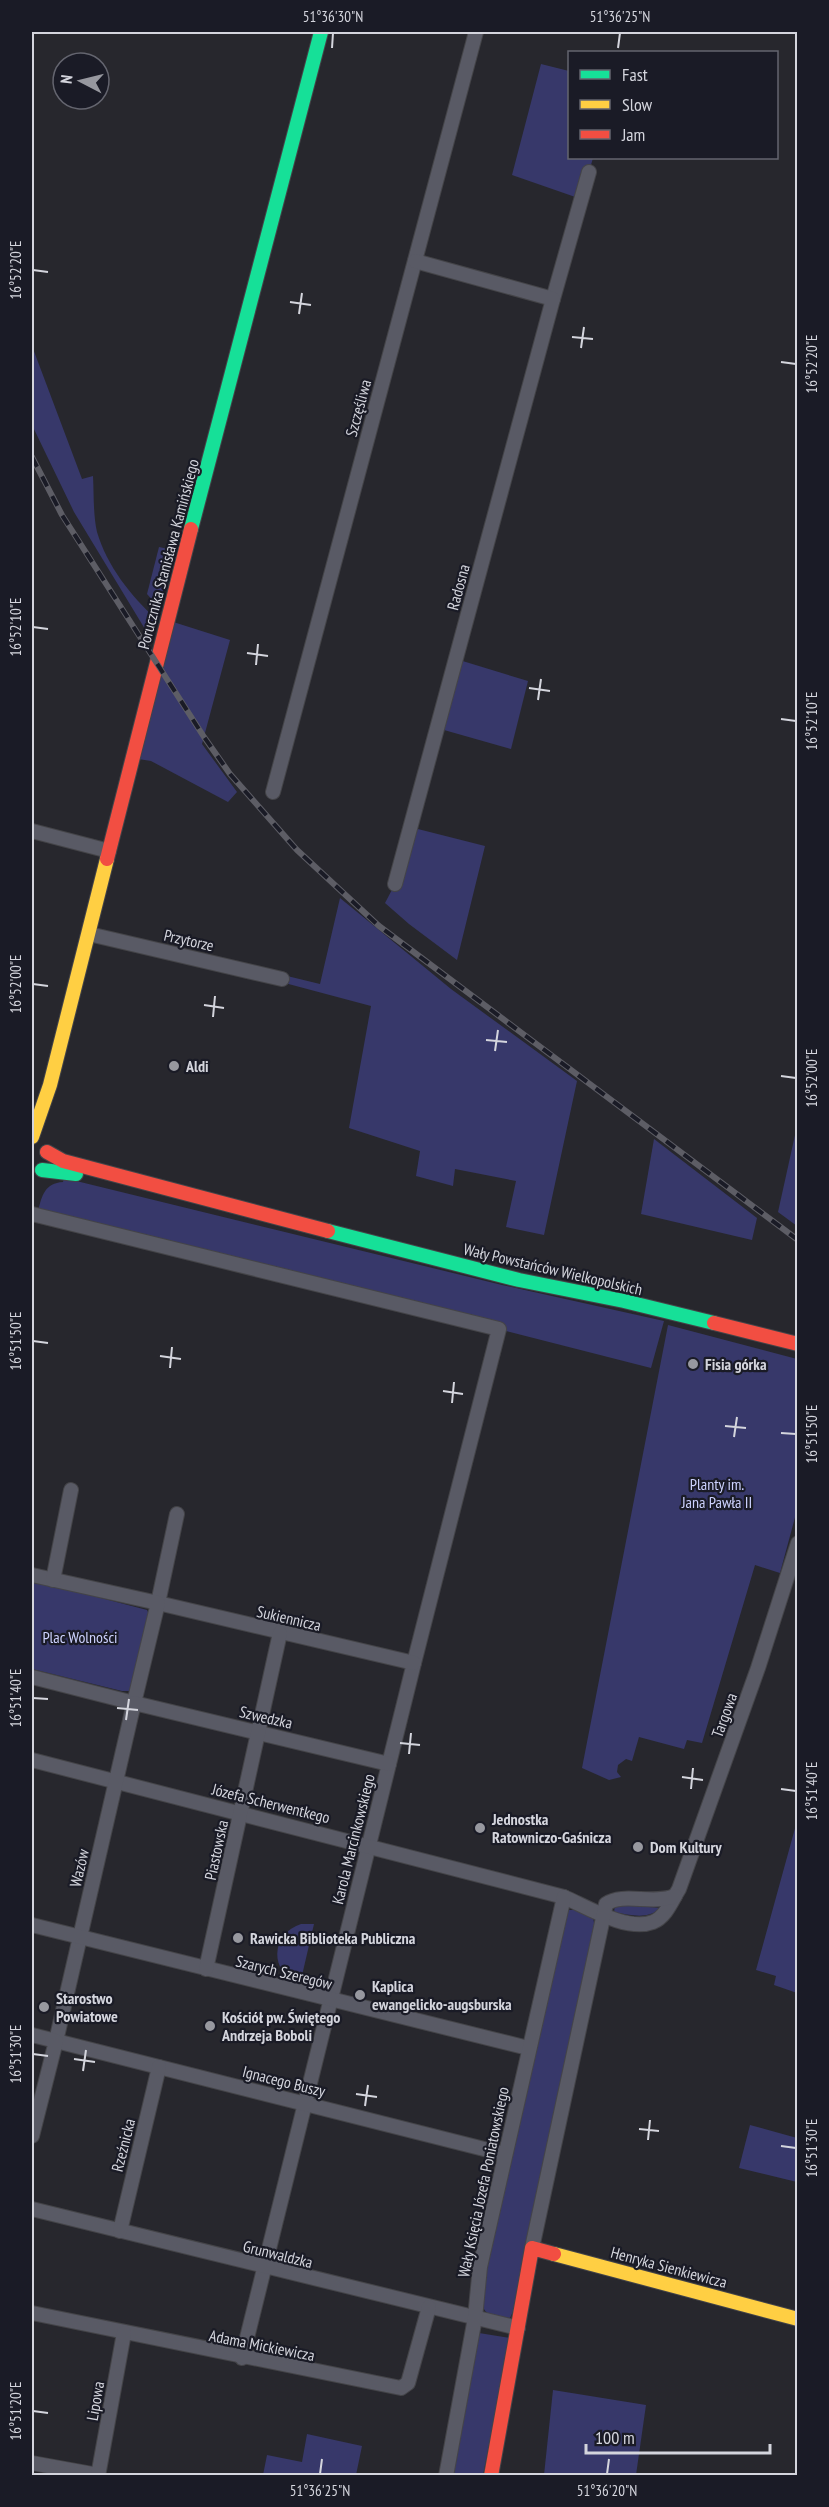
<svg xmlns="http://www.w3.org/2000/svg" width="829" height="2507" viewBox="0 0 829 2507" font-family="'PT Sans Narrow',sans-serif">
<rect width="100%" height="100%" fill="#27272d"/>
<!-- green -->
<g fill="#37386a">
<path d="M541,64L569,71L570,158H593L581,199L512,175Z"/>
<path d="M32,346L82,479L93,476C94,494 93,514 97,532C107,566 131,596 156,619L151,639L74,512L32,425Z"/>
<path d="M159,547L173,550L160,604L154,602L147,594Z"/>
<path d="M167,620L230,640L202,744L237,792L228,802L151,761L132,758Z"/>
<path d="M456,659L528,681L511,749L437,728Z"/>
<path d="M410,827L485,846L457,960L409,924L385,903L395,884Z"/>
<path d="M340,898L451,989L577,1081L544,1235L506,1227L516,1181L455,1169L453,1186L416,1176L420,1151L349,1128L371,1006L281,982L283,975L320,984Z"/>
<path d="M797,1126V1226L778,1212Z"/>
<path d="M654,1139L757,1218L752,1240L641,1214Z"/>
<path d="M64,1178L502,1285L664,1321L651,1368L38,1211C42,1195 45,1183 63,1182Z"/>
<path d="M668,1325L797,1359V1510L780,1573L755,1565L702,1743L687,1740L684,1749L639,1737L632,1761L626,1759L618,1765L617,1772L621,1777L609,1780L582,1768Z"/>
<path d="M32,1580L147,1610L149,1614L130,1691H122L32,1669Z"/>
<path d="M797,1821V1993L774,1985L776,1976L756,1970Z"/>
<path d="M624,1905L661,1908C647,1920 631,1915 614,1912L615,1906Z"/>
<path d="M569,1910H575L593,1918L595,1927L528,2234L515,2307L510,2318C497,2317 487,2318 482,2305L489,2246L562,1918Z"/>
<path d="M301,1924H314L300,1984C269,1973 270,1934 301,1924Z"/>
<path d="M750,2125L797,2138V2182L739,2168Z"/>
<path d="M479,2333L510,2338L483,2475L452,2476Z"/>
<path d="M553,2390L646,2405L636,2475H544Z"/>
<path d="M307,2434L362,2446L356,2475H263L267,2455L302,2462Z"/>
</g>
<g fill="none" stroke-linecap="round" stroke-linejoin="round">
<!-- street casing -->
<g stroke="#444448" stroke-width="16">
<g id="street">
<path d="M553,299L589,172"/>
<path d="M273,792L476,32"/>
<path d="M32,831L109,851"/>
<path d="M395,884L553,299L415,261"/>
<path d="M89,934L282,979"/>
<path d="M32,1214L499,1329L414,1663L242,2358"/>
<path d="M177,1514L158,1603L414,1663"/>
<path d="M32,1575L158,1603L134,1703L32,1677"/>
<path d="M53,1580L71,1490"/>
<path d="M32,1760L564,1897C587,1907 627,1932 653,1922C666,1917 672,1900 679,1889L758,1668L798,1543"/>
<path d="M389,1764L134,1703L56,2041L504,2154"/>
<path d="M32,1925L528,2048"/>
<path d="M206,1969L280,1633"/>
<path d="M32,2035L56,2041L32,2136"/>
<path d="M32,2209L518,2328"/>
<path d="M120,2231L159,2067"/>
<path d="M532,2248L606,1904C623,1892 652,1905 675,1896"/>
<path d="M32,2313L401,2388L408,2383L429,2307"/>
<path d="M32,2463L98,2475"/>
<path d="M98,2476L124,2333"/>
<path d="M446,2476L475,2318L480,2267L564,1897"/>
</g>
</g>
<!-- fast casing -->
<g stroke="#444448" stroke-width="16">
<g id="fast">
<path d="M191,529L321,32"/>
<path d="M42,1170L76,1174"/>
<path d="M328,1231L519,1280L624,1301L714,1323"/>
</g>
</g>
<!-- slow casing -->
<g stroke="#444448" stroke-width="16">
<g id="slow">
<path d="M32,1137L50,1085L107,859"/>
<path d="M554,2254L798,2319"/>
</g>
</g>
<!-- jam casing -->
<g stroke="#444448" stroke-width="16">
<g id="jam">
<path d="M107,859L191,529"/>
<path d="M47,1152L63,1161L328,1231"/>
<path d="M714,1323L798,1344"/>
<path d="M491,2476L532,2248L554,2254"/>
</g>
</g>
<!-- street -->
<use href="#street" stroke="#595a65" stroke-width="14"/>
<!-- fast -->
<use href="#fast" stroke="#16e098" stroke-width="14"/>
<!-- slow -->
<use href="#slow" stroke="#ffcf43" stroke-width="14"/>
<!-- jam -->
<use href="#jam" stroke="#f24e42" stroke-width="14"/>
<!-- rail casing -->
<g stroke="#5d5d65" stroke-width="6">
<path id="rail" d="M32,457L62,515L204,737L230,774L297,850L379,926L798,1240"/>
</g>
<!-- rail -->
<use href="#rail" stroke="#1a1b26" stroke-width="4" stroke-dasharray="11" stroke-linecap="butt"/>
</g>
<!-- ticks -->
<path fill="none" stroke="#d4d5dd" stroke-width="2" d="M332,48L333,33M618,48L620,33M33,270L48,272M290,302L311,305M299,314L302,293M572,337L593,339M581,348L584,327M781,362L796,364M33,627L48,629M247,653L268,656M256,665L258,644M529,688L550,691M538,700L541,679M781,719L796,721M33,984L48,986M204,1005L224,1008M213,1017L215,996M486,1040L507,1042M495,1051L498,1030M781,1076L796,1078M33,1341L48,1343M160,1356L181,1359M170,1368L172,1347M443,1391L463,1394M452,1403L454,1382M725,1426L746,1428M781,1433L796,1434M734,1437L737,1417M33,1698L48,1699M117,1708L138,1710M126,1720L129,1699M400,1743L420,1745M409,1754L411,1733M682,1777L703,1780M691,1789L693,1768M781,1789L796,1791M33,2054L48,2056M74,2059L95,2062M83,2071L86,2050M356,2094L377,2097M365,2106L368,2085M639,2129L659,2131M648,2140L650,2120M781,2146L796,2148M33,2411L48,2413M320,2474L322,2459M607,2474L609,2459"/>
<!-- markers -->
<g fill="#97989f" stroke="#1a1b26" stroke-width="2">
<circle cx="174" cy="1066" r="6"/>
<circle cx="693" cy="1364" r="6"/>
<circle cx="480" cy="1828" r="6"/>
<circle cx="638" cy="1847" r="6"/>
<circle cx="238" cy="1938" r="6"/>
<circle cx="360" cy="1995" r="6"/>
<circle cx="44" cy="2007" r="6"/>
<circle cx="210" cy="2026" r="6"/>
</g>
<g text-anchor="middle" stroke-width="4.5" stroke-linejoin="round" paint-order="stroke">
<!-- street labels -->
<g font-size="16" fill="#d4d5dd" stroke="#1a1b26">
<text transform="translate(358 408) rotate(-75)" y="6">Szczęśliwa</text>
<text transform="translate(168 554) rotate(-75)" y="6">Porucznika Stanisława Kamińskiego</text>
<text transform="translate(458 587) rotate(-75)" y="6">Radosna</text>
<text transform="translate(189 940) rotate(13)" y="6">Przytorze</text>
<text transform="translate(553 1269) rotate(13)" y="6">Wały Powstańców Wielkopolskich</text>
<text transform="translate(289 1618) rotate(13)" y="6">Sukiennicza</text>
<text transform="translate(724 1715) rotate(-70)" y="6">Targowa</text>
<text transform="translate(266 1717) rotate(13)" y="6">Szwedzka</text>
<text transform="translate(271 1803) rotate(14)" y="6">Józefa Scherwentkego</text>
<text transform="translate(353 1839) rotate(-76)" y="6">Karola Marcinkowskiego</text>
<text transform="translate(216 1850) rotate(-78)" y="6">Piastowska</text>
<text transform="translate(79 1868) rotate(-77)" y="6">Wazów</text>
<text transform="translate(284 1972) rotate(14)" y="6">Szarych Szeregów</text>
<text transform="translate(284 2081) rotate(14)" y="6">Ignacego Buszy</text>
<text transform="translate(123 2145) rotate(-76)" y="6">Rzeźnicka</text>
<text transform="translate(483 2182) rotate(-78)" y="6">Wały Księcia Józefa Poniatowskiego</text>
<text transform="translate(278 2254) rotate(14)" y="6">Grunwaldzka</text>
<text transform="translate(669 2267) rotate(15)" y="6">Henryka Sienkiewicza</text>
<text transform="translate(262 2345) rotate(11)" y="6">Adama Mickiewicza</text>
<text transform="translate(95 2401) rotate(-80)" y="6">Lipowa</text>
</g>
<!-- poi labels -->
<g font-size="16" font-weight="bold" fill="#d4d5dd" stroke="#1a1b26" text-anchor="start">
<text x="186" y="1072">Aldi</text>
<text x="705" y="1370">Fisia górka</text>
<text x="492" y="1825">Jednostka<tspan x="492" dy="18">Ratowniczo-Gaśnicza</tspan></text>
<text x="650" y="1853">Dom Kultury</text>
<text x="250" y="1944">Rawicka Biblioteka Publiczna</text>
<text x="372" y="1992">Kaplica<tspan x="372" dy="18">ewangelicko-augsburska</tspan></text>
<text x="56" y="2004">Starostwo<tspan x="56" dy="18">Powiatowe</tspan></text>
<text x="222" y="2023">Kościół pw. Świętego<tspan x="222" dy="18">Andrzeja Boboli</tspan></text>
</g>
<!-- park labels -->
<g font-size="16" fill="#cdd2fe" stroke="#1a1b26">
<text x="717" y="1490">Planty im.<tspan x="717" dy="18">Jana Pawła II</tspan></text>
<text x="80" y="1643">Plac Wolności</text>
</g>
</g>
<!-- border -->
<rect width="829" height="2507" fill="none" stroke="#1a1b26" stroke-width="66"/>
<!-- legend -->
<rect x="568" y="51" width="210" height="108" fill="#1a1b26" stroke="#64656f" stroke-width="1.5"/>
<rect x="580" y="70" width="30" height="9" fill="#16e098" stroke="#64656f" stroke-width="1.5"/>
<text x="622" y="81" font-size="18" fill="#d4d5dd">Fast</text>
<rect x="580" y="100" width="30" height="9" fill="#ffcf43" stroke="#64656f" stroke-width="1.5"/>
<text x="622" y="111" font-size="18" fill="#d4d5dd">Slow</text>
<rect x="580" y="130" width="30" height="9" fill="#f24e42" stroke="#64656f" stroke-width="1.5"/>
<text x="622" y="141" font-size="18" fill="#d4d5dd">Jam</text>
<!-- north arrow -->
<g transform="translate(81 81) rotate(277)"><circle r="28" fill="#1a1b26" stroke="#64656f" stroke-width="1.5"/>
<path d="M0-4.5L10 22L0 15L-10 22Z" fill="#97989f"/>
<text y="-9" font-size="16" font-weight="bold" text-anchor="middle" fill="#d4d5dd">N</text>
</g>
<!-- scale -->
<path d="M586 2444v9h184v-9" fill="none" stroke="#d4d5dd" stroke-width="3"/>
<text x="595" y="2444" font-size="18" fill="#d4d5dd" stroke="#1a1b26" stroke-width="4.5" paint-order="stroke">100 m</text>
<rect x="33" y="33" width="763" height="2441" fill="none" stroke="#d4d5dd" stroke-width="2"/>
<g font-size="15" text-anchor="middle" fill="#d4d5dd">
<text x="333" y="22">51°36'30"N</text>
<text x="620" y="22">51°36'25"N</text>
<text transform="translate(16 270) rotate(-90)" y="5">16°52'20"E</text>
<text transform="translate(812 364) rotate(-90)" y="5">16°52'20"E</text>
<text transform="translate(16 627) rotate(-90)" y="5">16°52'10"E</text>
<text transform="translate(812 721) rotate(-90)" y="5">16°52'10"E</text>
<text transform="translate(16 984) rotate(-90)" y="5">16°52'00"E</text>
<text transform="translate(812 1078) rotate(-90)" y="5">16°52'00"E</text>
<text transform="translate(16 1341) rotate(-90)" y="5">16°51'50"E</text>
<text transform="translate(812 1434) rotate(-90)" y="5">16°51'50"E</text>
<text transform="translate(16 1698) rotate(-90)" y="5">16°51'40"E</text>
<text transform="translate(812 1791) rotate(-90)" y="5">16°51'40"E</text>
<text transform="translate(16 2054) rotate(-90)" y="5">16°51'30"E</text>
<text transform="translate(812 2148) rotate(-90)" y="5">16°51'30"E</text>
<text transform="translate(16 2411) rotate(-90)" y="5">16°51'20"E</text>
<text x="320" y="2496">51°36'25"N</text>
<text x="607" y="2496">51°36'20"N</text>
</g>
</svg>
